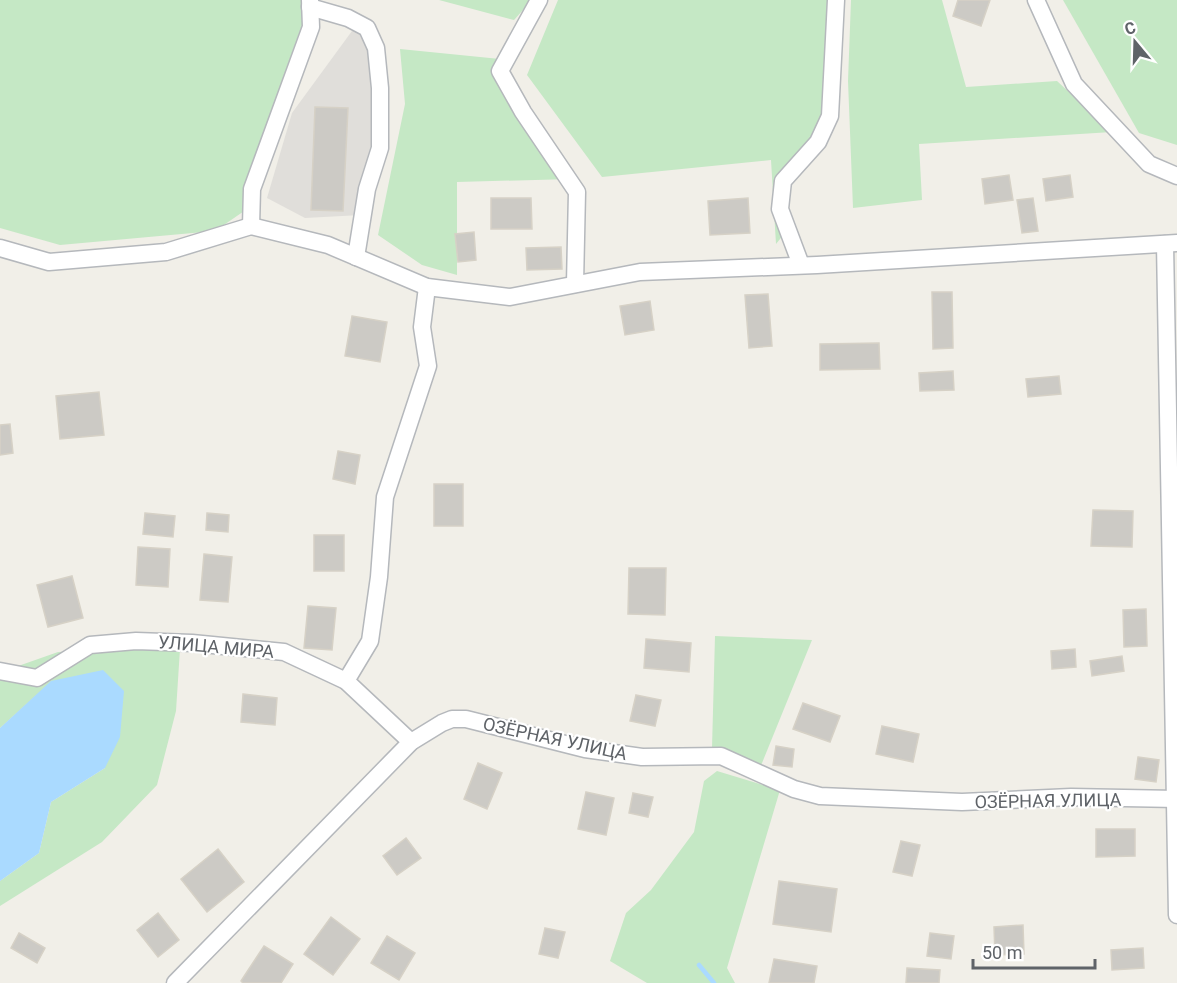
<svg xmlns="http://www.w3.org/2000/svg" width="1177" height="983" viewBox="0 0 1177 983" font-family="Roboto,sans-serif">
<rect width="100%" height="100%" fill="#f1efe8"/>
<!-- industrial -->
<path fill="#e0deda" d="M376,25L383,130L361,215L305,218L267,198L292,113L352,31Z"/>
<!-- green -->
<g fill="#c5e8c5">
<path d="M0,0H307V11L280,86L253,205L215,231L60,245L0,228Z"/>
<path d="M439,0H532L514,20Z"/>
<path d="M558,0H837L835,114L789,166L788,229L776,244L771,160L602,177L527,75Z"/>
<path d="M851,0H942L966,87L1057,81L1112,132L919,144L922,200L853,208L848,81Z"/>
<path d="M1063,0H1177V145L1139,133Z"/>
<path d="M400,49L500,59L572,179L457,182V275L422,265L378,235L405,104Z"/>
<path d="M715,636L812,640L760,768L712,748Z"/>
<path d="M129,649H180L176,711L157,785L102,842L0,906V881L39,853L51,802L105,768L52,681L0,728V676L4,671L58,652Z"/>
<path d="M717,771L780,790L727,968L735,983H647L610,961L626,913L651,890L694,832L704,781Z"/>
</g>
<!-- water -->
<path fill="#aadaff" d="M103,670L124,691L120,737L105,768L51,802L39,853L0,881V728L51,681Z"/>
<g fill="none" stroke-linecap="round" stroke-linejoin="round">
<!-- stream -->
<path stroke="#aadaff" stroke-width="4.5" d="M699,965L714,983"/>
</g>
<!-- building -->
<g fill="#cccac5" stroke="#d6d1c6" stroke-width="1.5">
<path d="M958,0H990L981,26L953,16Z"/>
<path d="M315,107L348,108L343,211L311,210Z"/>
<path d="M1009,175L1013,200L985,204L982,179Z"/>
<path d="M1070,175L1073,197L1046,201L1043,179Z"/>
<path d="M491,198H531L532,229H491Z"/>
<path d="M748,198L750,233L710,235L708,201Z"/>
<path d="M1033,198L1038,231L1022,233L1017,200Z"/>
<path d="M474,232L476,260L458,262L455,234Z"/>
<path d="M561,247L562,269L527,270L526,248Z"/>
<path d="M932,292H952L953,348L933,349Z"/>
<path d="M768,294L772,346L749,348L745,295Z"/>
<path d="M650,301L654,330L625,335L620,306Z"/>
<path d="M352,316L387,322L380,362L345,356Z"/>
<path d="M879,343L880,369L820,370V344Z"/>
<path d="M953,371L954,390L920,391L919,373Z"/>
<path d="M1059,376L1061,394L1028,397L1026,379Z"/>
<path d="M99,392L104,435L60,439L56,396Z"/>
<path d="M10,424L13,453L0,455V425Z"/>
<path d="M338,451L360,455L355,484L333,479Z"/>
<rect x="434" y="484" width="29" height="42"/>
<path d="M1093,510L1133,511L1132,547L1091,546Z"/>
<path d="M145,513L175,516L173,537L143,534Z"/>
<path d="M207,513L229,515L228,532L206,530Z"/>
<rect x="314" y="535" width="30" height="36"/>
<path d="M138,547L170,549L168,587L136,585Z"/>
<path d="M204,554L232,557L228,602L200,600Z"/>
<path d="M629,568H666L665,615L628,614Z"/>
<path d="M72,576L83,618L48,627L37,585Z"/>
<path d="M308,606L336,608L332,650L304,648Z"/>
<path d="M1146,609L1147,646L1124,647L1123,610Z"/>
<path d="M646,639L691,643L689,672L644,668Z"/>
<path d="M1075,649L1076,667L1052,669L1051,651Z"/>
<path d="M1122,656L1124,671L1092,676L1090,661Z"/>
<path d="M243,694L277,698L275,725L241,722Z"/>
<path d="M636,695L661,700L655,726L630,721Z"/>
<path d="M803,703L840,716L830,742L793,729Z"/>
<path d="M882,726L919,734L913,762L876,754Z"/>
<path d="M776,746L794,749L792,767L773,765Z"/>
<path d="M1138,757L1159,760L1156,782L1135,779Z"/>
<path d="M478,763L502,773L487,809L464,799Z"/>
<path d="M586,792L614,798L606,835L578,829Z"/>
<path d="M633,793L653,797L648,817L629,813Z"/>
<path d="M1096,829H1135V856L1096,857Z"/>
<path d="M406,838L421,858L397,875L383,856Z"/>
<path d="M901,841L920,845L912,876L893,872Z"/>
<path d="M218,849L244,882L207,912L181,879Z"/>
<path d="M779,881L837,889L831,932L773,924Z"/>
<path d="M158,913L179,940L158,957L137,930Z"/>
<path d="M331,917L360,939L333,975L304,954Z"/>
<path d="M1023,925L1024,954L995,955L994,927Z"/>
<path d="M545,928L565,932L558,958L539,954Z"/>
<path d="M19,933L45,948L37,963L11,948Z"/>
<path d="M930,933L954,936L951,959L927,956Z"/>
<path d="M387,936L415,953L399,980L371,963Z"/>
<path d="M264,946L293,964L281,983H243L241,981Z"/>
<path d="M1143,948L1144,968L1112,970L1111,950Z"/>
<path d="M774,959L817,966L814,983H769Z"/>
<path d="M907,968L940,970L939,983H906Z"/>
</g>
<g fill="none" stroke-linecap="round" stroke-linejoin="round">
<!-- minor casing -->
<g stroke="#b5b8bc" stroke-width="19">
<g id="minor">
<path d="M539,0L500,71L523,112L577,192L575,284"/>
<path d="M1036,0L1074,84L1149,164L1177,176"/>
<path d="M310,7L348,18L367,28L376,48L380,88V148L367,189L356,257"/>
<path d="M251,226L252,189L311,27L310,0"/>
<path d="M1165,244L1177,915"/>
<path d="M0,248L49,262L166,252L251,226L328,245L427,287L510,297L640,272L817,265L1177,243"/>
<path d="M801,265L780,209L783,181L818,142L830,116L836,0"/>
<path d="M0,671L37,678L90,645L136,641L192,643L284,652L346,681L411,742"/>
<path d="M346,681L370,641L379,577L385,497L428,366L422,327L427,287"/>
<path d="M175,983L411,742L442,723L452,719H466L585,749L642,757L721,756L794,789L820,796L962,802L1071,797L1177,799"/>
</g>
</g>
<!-- minor -->
<use href="#minor" stroke="#fff" stroke-width="16"/>
</g>
<g text-anchor="middle" stroke-width="4.5" stroke-linejoin="round" paint-order="stroke">
<!-- street labels -->
<g font-size="18" fill="#5f6368" stroke="#fff">
<text transform="translate(216 647) rotate(5)" y="6">УЛИЦА МИРА</text>
<text transform="translate(555 739) rotate(12)" y="6">ОЗЁРНАЯ УЛИЦА</text>
<text transform="translate(1048 801) rotate(-1)" y="6">ОЗЁРНАЯ УЛИЦА</text>
</g>
</g>
<!-- north arrow -->
<g transform="translate(1135 42) rotate(341)" stroke="#ffffff" stroke-width="4.5" paint-order="stroke">
<path d="M0-4.5L10 22L0 15L-10 22Z" fill="#5f6368"/>
<text y="-9" font-size="16" font-weight="bold" text-anchor="middle" fill="#5f6368">С</text>
</g>
<!-- scale -->
<path d="M973 959v9h122v-9" fill="none" stroke="#5f6368" stroke-width="3"/>
<text x="982" y="959" font-size="18" fill="#5f6368" stroke="#ffffff" stroke-width="4.5" paint-order="stroke">50 m</text>
</svg>
